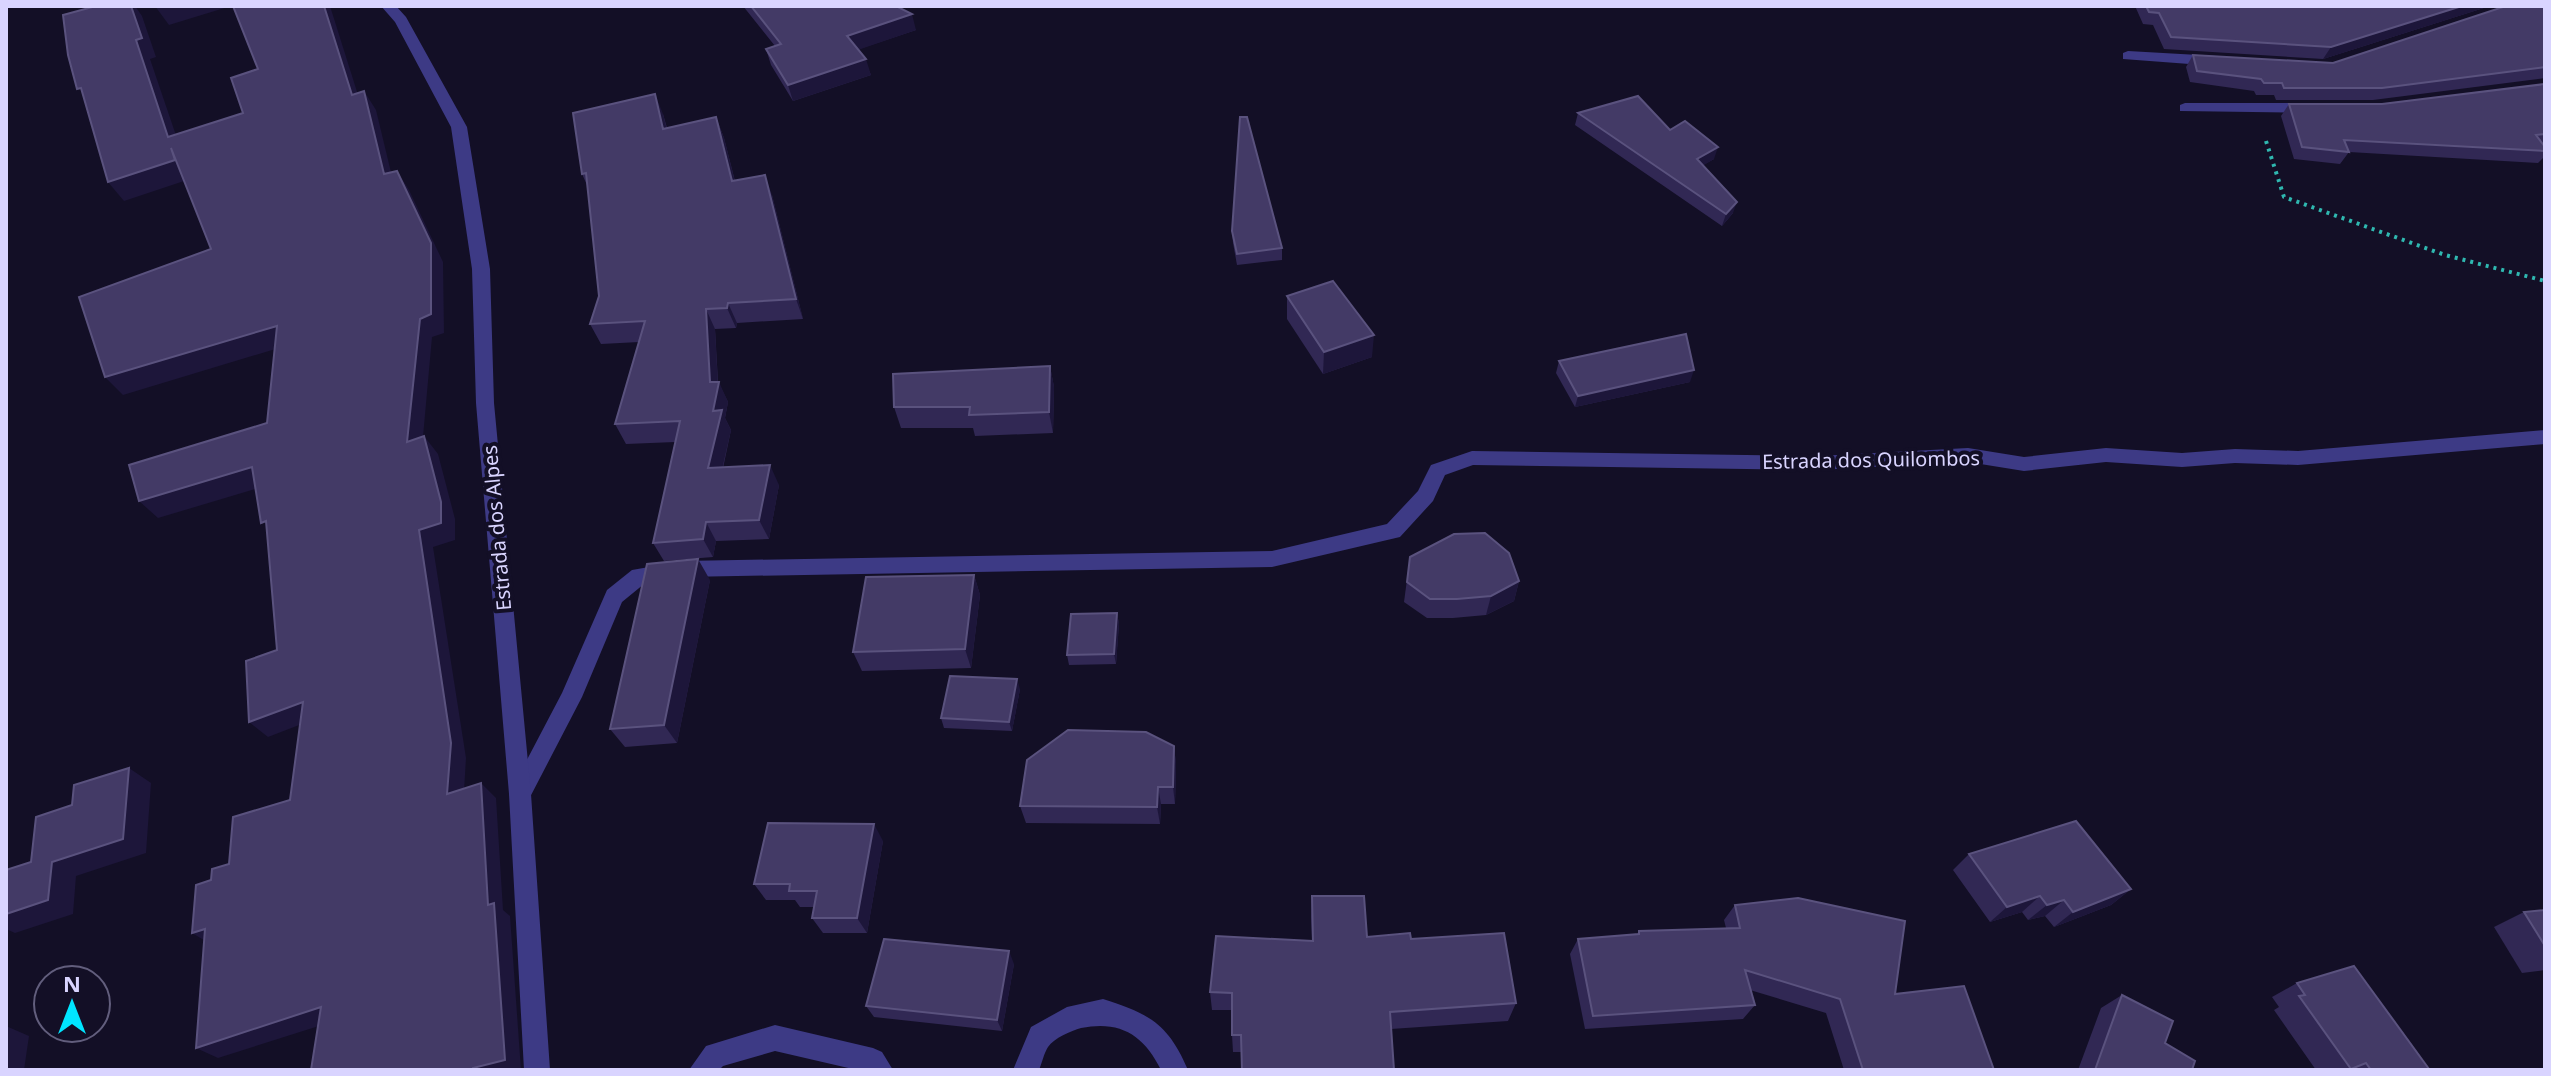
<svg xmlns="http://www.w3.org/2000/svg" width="2551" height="1076" viewBox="0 0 2551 1076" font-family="'Noto Sans',sans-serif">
<rect width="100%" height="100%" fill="#130f26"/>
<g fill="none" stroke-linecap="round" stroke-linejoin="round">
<!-- path -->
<path stroke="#2fb8b0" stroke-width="4" stroke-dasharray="3 5" stroke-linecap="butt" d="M2266,141L2284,197L2445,255L2545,281"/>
<!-- service -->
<g fill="#3d3a85" fill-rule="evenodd">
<path d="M2128,51L2216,56L2224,61L2216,66L2123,59V53Z"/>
<path d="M2185,103H2313L2321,108L2313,113L2180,111V105Z"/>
<path d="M2545,430V444L2298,465L2235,463L2182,467L2106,462L2024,471L1968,462L1818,470L1473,465L1445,475L1433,501L1400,537L1272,567L683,577L644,584L622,602L582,697L528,801L520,804L512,801L509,794L562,693L607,590L632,570L683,561L1272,551L1387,524L1418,491L1431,465L1472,451L1818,456L1968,448L2024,457L2106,448L2182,453L2235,449L2298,451Z"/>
<path d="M1103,999C1149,1014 1168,1023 1188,1070H1161C1144,1035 1120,1020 1081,1028C1071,1031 1054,1038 1048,1047C1044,1053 1042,1063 1039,1070H1013L1031,1027L1067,1007Z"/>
<path d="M775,1025L873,1048L882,1052L893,1070H857L775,1051L723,1066L719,1070H689L706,1046Z"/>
</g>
<!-- tertiary -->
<path fill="#3d3a85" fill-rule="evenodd" d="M381,6H396L406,17L467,127L490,269L494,403L531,794L550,1070H524L509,794L476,403L472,269L451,127L395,22Z"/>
</g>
<!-- wall -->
<g fill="#312854">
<path d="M743,6H896L916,30L859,49L871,75L793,101L771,65L766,49L775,46Z"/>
<path d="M2135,6H2490L2323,59L2164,49L2153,25L2143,24Z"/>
<path d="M2545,6V78L2373,100H2276L2274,95H2256L2254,91L2190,82L2186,67L2193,55L2333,63Z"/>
<path d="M2545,84V156L2538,163L2349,152L2340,164L2294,159L2281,116L2289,104H2382Z"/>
<path d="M1578,113L1670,130L1714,159L1703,165L1733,213L1722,226L1575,125Z"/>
<path d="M663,114L667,128L716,117L724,138L735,181L772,195L803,319L737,323L736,328L715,329L718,382L728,402L725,418L731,430L723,468L779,485L769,539L716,541L713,557L664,561L653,543L675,442L626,444L615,424L639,342L601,344L590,324L599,296L587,185L582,174Z"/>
<path d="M1232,231L1282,248V260L1237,265L1233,243Z"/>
<path d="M1287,296L1372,357L1323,374L1287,319Z"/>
<path d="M1559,361L1690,382L1575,407L1556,373Z"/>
<path d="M1050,366L1054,387L1053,433L975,436L973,428H901L894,407Z"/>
<path d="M1410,557L1519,581L1514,601L1486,615L1453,618H1427L1404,602Z"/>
<path d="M974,575L980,595L971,668L862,671L853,652Z"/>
<path d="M710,580L677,743L625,747L610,729Z"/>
<path d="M1117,613L1119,624L1116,664L1069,665L1067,655Z"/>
<path d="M1020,689L1012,731L944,728L941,718Z"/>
<path d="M1174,746L1176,764L1175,804H1161L1160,824L1026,823L1020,806Z"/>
<path d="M883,841L867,933H823L812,918L814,907H800L795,900H766L754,884Z"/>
<path d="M1969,854L2131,889L2111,905L2054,927L2045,916L2028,920L2022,912L1990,922L1953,870Z"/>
<path d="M1312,896L1367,937L1411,939L1516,1003L1508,1021L1391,1029L1241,1052H1233L1232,1035V1010H1212L1210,992L1312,941L1311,917Z"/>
<path d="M1735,905L1895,994L1994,1070H1844L1826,1013L1750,990L1755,1005L1743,1019L1585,1029L1570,954L1578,939L1637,934L1639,931L1726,928L1724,920Z"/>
<path d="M2545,910V970L2522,973L2494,927L2524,912Z"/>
<path d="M1014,964L1002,1031L874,1017L866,1006Z"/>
<path d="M2297,983L2426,1070H2316L2274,1010L2279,1007L2272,997Z"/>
<path d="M2122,995L2165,1043L2192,1070H2078L2101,1008Z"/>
</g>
<!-- shaded-wall -->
<g fill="#1d163a">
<path d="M131,6H135L142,16L156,57L150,59L183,156L168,137L136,40Z"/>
<path d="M155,6H231L169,25Z"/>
<path d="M324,6H330L364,114L352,95Z"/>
<path d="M2462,6H2490L2323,59L2331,47Z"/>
<path d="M912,14L916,30L852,52L847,36Z"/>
<path d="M866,59L871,75L793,101L788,85Z"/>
<path d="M364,91L376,110L396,193L384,174Z"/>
<path d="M655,94L663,114L672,150L663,129Z"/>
<path d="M716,117L724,138L740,202L732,181Z"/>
<path d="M1718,147L1714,159L1694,171L1697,159Z"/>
<path d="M171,148L190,179L124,201L108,182Z"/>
<path d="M397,171L409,190L443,262L444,333L432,337L421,459L407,442Z"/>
<path d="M765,175L772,195L803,319L796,299Z"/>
<path d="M1737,202L1733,213L1722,226L1726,214Z"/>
<path d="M728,303L737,323L736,328L727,308Z"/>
<path d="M706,309L715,329L718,387L719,382L728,402L725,418L731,430L718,487L708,468L713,411L710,382Z"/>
<path d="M277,326L292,344L123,395L105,377Z"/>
<path d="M1374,335L1372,357L1323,374L1324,352Z"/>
<path d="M1050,366L1054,387L1053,433L1049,412Z"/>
<path d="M1694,370L1690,382L1575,407L1578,396Z"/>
<path d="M424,436L438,454L455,519V540L433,547L466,758L463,808L447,794L419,530Z"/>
<path d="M770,465L779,485L769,539L759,520Z"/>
<path d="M252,467L269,485L158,518L139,501Z"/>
<path d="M706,522L716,541L713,557L703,539Z"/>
<path d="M698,559L710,580L677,743L664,725Z"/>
<path d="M974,575L980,595L971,668L965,649Z"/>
<path d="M1519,581L1514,601L1486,615L1491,596Z"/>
<path d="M1117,613L1119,624L1116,664L1114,654Z"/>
<path d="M1017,679L1020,689L1012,731L1009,722Z"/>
<path d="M303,702L320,717L268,737L249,722Z"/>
<path d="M1174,746L1176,764L1175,804L1173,787Z"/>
<path d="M129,768L151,783L146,853L76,876L73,914L15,933L6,929V914L52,862Z"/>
<path d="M481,783L496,798L503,910L510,916L521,1070H473L488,905Z"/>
<path d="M1158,787L1161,804L1160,824L1157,807Z"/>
<path d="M874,824L883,841L867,933L857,918Z"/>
<path d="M2131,889L2111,905L2054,927L2073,912Z"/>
<path d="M2040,896L2022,912L1990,922L2007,907Z"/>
<path d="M2064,900L2045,916L2028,920L2047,905Z"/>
<path d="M205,929L214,946L192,933Z"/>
<path d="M1009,951L1014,964L1002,1031L997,1020Z"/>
<path d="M321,1007L341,1019L218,1058L196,1048Z"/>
<path d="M6,1026L29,1036L24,1070H6Z"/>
</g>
<!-- building -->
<g fill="#433a66" stroke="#5a527e" stroke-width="2">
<path d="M96,6H131L142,38L136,40L168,137L243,113L231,78L258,69L233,6H324L352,95L364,91L384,174L397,171L431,243V314L420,319L407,442L424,436L441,502V523L419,530L451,743L447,794L481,783L488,905L494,903L505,1060L473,1068V1070H311L321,1007L196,1048L205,929L192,933L196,885L211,880L212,869L229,864L233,817L290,800L303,702L249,722L246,661L277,650L266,521L261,523L252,467L139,501L129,465L267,423L277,326L105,377L79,297L211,249L171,148L175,160L108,182L81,88L77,89L68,55L63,15Z"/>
<path d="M751,6H896L912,14L847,36L866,59L788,85L766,49L781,44Z"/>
<path d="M2146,6H2462L2331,47L2171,37L2159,13L2149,12Z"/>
<path d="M2506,6H2545V67L2382,88H2284L2282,83H2264L2261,79L2197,71L2193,55L2333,63Z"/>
<path d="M2545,84V134L2536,135L2545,147V151L2344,140L2349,152L2302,147L2289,104H2382Z"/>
<path d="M655,94L663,129L716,117L732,181L765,175L796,299L728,303L727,308L706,309L710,382H719L713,411L722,410L708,468L770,465L759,520L706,522L703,539L653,543L680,421L615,424L645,321L590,324L599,296L586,173L582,174L573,113Z"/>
<path d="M1638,96L1670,130L1685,121L1718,147L1697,159L1737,202L1726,214L1578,113Z"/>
<path d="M1240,117H1247L1282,248L1237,254L1232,231Z"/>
<path d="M1333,281L1374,335L1324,352L1287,296Z"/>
<path d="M1686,334L1694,370L1578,396L1559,361Z"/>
<path d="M1050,366L1049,412L969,415L970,407H894L893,374Z"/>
<path d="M1485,533L1509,553L1519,581L1491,596L1457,599H1430L1407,582L1410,557L1454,534Z"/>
<path d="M698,559L664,725L610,729L647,564Z"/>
<path d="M974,575L965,649L853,652L866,577Z"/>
<path d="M1117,613L1114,654L1067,655L1071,614Z"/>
<path d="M950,676L1017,679L1009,722L941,718Z"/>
<path d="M1068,730L1146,732L1174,746L1173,787H1158L1157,807L1020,806L1027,760Z"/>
<path d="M129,768L123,839L52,862L48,900L6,914V870L31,862L36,817L72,805L74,785Z"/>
<path d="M2076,821L2131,889L2073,912L2064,900L2047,905L2040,896L2007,907L1969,854Z"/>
<path d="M768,823L874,824L857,918H812L817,891H789L790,884H754Z"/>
<path d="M1312,896H1364L1367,937L1410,933L1411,939L1504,933L1516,1003L1390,1012L1394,1070H1242L1241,1035H1232V993L1210,992L1216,936L1313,941Z"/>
<path d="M1798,898L1905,921L1895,994L1964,986L1994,1070H1863L1840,999L1745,970L1755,1005L1593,1016L1578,939L1639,934V931L1740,928L1735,905Z"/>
<path d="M2545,910V946L2524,912Z"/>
<path d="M884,939L1009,951L997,1020L866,1006Z"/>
<path d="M2354,966L2429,1069L2371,1070L2366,1063L2351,1069L2299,996L2305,995L2297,983Z"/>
<path d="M2122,995L2173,1021L2165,1043L2195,1061L2192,1070H2095Z"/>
</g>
<g text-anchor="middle" stroke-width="8" stroke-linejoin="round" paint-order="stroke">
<!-- street labels -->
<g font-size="20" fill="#d9d4ff" stroke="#130f26">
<text transform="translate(1871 460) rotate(-1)" y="7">Estrada dos Quilombos</text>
<text transform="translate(497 528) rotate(-95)" y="7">Estrada dos Alpes</text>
</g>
</g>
<!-- border -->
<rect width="2551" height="1076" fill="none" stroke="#d9d4ff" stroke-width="16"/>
<!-- north arrow -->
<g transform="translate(72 1004)"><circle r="38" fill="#130f26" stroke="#625e7d" stroke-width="2"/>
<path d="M0-6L14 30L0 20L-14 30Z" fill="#00e5ff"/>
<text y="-12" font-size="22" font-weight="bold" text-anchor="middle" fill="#d9d4ff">N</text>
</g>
</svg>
